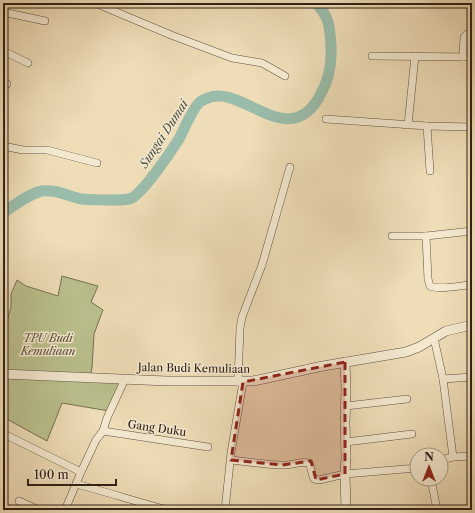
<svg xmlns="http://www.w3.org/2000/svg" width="475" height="513" viewBox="0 0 475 513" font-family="'Libre Caslon Text',serif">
<rect width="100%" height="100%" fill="#eeddb7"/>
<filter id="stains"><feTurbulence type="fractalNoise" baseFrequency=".005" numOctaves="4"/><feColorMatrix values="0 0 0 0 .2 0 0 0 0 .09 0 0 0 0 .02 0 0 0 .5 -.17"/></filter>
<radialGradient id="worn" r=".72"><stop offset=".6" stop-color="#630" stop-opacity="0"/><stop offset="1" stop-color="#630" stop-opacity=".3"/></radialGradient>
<!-- green -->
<path fill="#bac08d" stroke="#757052" d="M62,276L98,286L91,302L103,310L94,334L92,368L90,377L122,379L109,411L62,403L47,441L3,417V335L11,307V294L17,280L26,286L58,296Z"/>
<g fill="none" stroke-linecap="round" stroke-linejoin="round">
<!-- river -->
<path stroke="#9abcaa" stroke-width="11" d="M3,213C15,205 28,194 42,191C56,189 68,196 81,199C92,200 103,200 114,200C120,200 128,200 132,198C145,190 170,153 179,139C183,131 194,106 200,102C202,100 206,99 208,98C241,84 287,150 318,99C328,82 332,67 331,47C330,29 330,17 316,3"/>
<!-- minor casing -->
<g stroke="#60503e" stroke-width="8">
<g id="minor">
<path d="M95,3L171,35L232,58L262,63L285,76"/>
<path d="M3,12L45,21"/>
<path d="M3,51L28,63"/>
<path d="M372,56L472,57"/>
<path d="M463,57L464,37L467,34L472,35"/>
<path d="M3,83L7,84"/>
<path d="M326,119L427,126L472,127"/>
<path d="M408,125L415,56"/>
<path d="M427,126L430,171"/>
<path d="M3,146L23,150H47L97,163"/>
<path d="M392,236H426L472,231"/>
<path d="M426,236L428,279L430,286C438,290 459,286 469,285"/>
<path d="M434,338L443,379L453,457"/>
<path d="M443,379L472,377"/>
<path d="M238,382L240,328L242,317L262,265L290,167"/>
<path d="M346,406L407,399"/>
<path d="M103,431L208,447"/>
<path d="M6,435L81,472"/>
<path d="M346,442L412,434"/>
<path d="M231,460C247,462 264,464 281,465C290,466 300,461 309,463C312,468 311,474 314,479L319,480L345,474L417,468"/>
<path d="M441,460L453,457L472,456"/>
<path d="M431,479L437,510"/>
<path d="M76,484C107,492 137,502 168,510"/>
<path d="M19,501L39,510"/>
<path d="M65,510L81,472L96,440L103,431L107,418L125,379"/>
<path d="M225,510L231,453L243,382"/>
</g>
</g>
<!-- tertiary casing -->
<g stroke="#60503e" stroke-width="10">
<g id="tertiary">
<path d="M345,362L346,389L345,424L346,456L345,474L346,510"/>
<path d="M3,374L167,381H253L323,366L406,352L419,347L446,331L472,325"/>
</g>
</g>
<!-- minor -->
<use href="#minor" stroke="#f4e9d0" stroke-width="7"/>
<!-- tertiary -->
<use href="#tertiary" stroke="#f4e9d0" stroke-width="9"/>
</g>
<!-- marked area -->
<path fill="#8f2418" fill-opacity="0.2" stroke="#8f2418" stroke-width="3" stroke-dasharray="8 5" stroke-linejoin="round" d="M345,362V474L316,480L311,461L282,465L231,460L243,382Z"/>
<g text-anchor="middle" stroke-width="3" stroke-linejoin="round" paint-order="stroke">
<!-- park labels -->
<g font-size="11" font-style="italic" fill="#59513a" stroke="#f4e9d0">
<text x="48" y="342">TPU Budi<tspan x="48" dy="13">Kemuliaan</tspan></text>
</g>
<!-- street labels -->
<g font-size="11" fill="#302116" stroke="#f4e9d0">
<text transform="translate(194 368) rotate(1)" y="4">Jalan Budi Kemuliaan</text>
<text transform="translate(157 428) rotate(8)" y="4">Gang Duku</text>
</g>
<!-- water labels -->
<g font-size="12" font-style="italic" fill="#505042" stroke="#f4e9d0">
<text transform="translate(164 134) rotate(-57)" y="4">Sungai Dumai</text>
</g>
</g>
<!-- margin -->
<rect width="475" height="513" fill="none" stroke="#eeddb7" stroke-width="16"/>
<rect x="4" y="4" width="467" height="505" fill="none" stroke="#302116" stroke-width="2"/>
<rect x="8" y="8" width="459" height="497" fill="none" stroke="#302116"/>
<!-- north arrow -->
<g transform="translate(429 467)"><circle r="19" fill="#f4e9d0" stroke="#a69986"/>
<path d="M0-3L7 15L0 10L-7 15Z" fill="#8f2418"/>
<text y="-6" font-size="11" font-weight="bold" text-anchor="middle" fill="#302116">N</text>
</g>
<!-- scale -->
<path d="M28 479v6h88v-6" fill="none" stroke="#302116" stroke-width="2"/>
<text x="34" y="479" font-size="12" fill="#302116" stroke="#f4e9d0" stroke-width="3" paint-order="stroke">100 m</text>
<rect width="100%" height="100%" filter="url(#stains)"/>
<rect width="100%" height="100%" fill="url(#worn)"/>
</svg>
